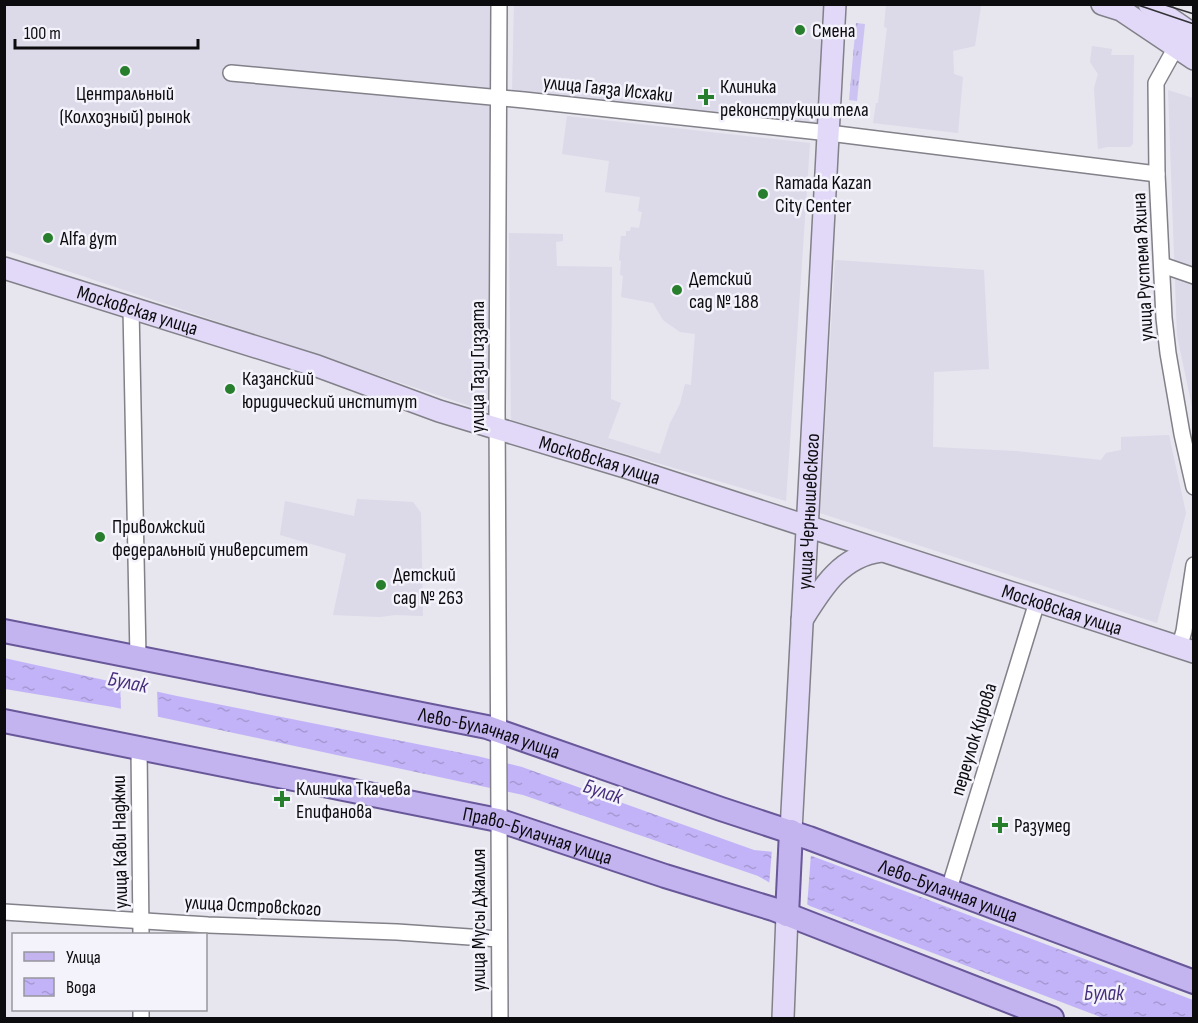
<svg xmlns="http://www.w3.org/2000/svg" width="1198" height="1023" viewBox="0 0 1198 1023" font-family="'Sofia Sans Condensed',sans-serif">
<defs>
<pattern id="grass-tufts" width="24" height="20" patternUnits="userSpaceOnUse" patternTransform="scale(1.5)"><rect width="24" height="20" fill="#ccc3f3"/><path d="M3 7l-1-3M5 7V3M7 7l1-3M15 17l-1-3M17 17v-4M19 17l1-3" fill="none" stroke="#aea6cf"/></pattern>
<pattern id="water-ripples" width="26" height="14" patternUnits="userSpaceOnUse" patternTransform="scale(1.5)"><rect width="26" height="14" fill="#c2b3f8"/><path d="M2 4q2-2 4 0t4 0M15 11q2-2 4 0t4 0" fill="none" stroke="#a699d3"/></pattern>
</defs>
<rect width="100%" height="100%" fill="#e7e5ee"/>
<!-- built -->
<g fill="#dcd9e9">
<path d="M5,5H491L488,412L5,250Z"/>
<path d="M514,5H826L817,123L512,91Z"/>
<path d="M965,5L981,6L975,46L953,51L954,74L963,77L958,133L873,123L876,103H878L887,28L884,27L886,5Z"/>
<path d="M1092,46L1112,49L1111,55H1134L1133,144L1130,147H1107L1098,149L1094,88L1098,74L1090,62Z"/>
<path d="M1168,90L1193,98V412L1177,335Z"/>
<path d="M567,116L810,143L786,501L511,420L509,233L563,234V241L556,242L557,266L612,267L611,399L621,403L608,438L660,454L670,423L680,404L685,384L691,385L695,334L680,332L663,320L653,303L621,297L623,276L620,275L621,261L619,260L621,236H626V231H630L631,227L639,228L642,212L638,211L640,197L605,192L609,161L562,154Z"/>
<path d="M835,260L984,270L989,369L934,372L933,447L1015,451L1101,460L1106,453L1121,450V437L1169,435L1186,513L1157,623L820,513Z"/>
<path d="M357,499L413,502L421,513L423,616L395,615L380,617L333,615L346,554L280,535L285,501L354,516Z"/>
</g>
<!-- grass -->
<path fill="url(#grass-tufts)" d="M856,23L865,24L857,101L849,100Z"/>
<!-- water -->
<path fill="url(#water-ripples)" d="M4,658L177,696L477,756L522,767L754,850L812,856L1193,1000V1018H1103L810,906L758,876L523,795L113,707L5,689Z"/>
<!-- pier -->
<g fill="#e7e5ee">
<path d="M120,679L157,688L158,720L121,712Z"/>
<path d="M772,849L811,854L807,907L769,886Z"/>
</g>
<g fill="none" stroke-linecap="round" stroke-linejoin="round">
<!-- street casing -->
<g stroke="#828189" stroke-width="18">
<g id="street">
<path d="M499,4L497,408L500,1018"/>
<path d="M1176,47L1156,83L1157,174L1164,318L1168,353L1182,434L1194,487"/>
<path d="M231,73L524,100L829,133L1157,174"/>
<path d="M1162,265L1194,276"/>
<path d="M131,308L138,657"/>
<path d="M1179,648L1184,631L1194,565"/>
<path d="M139,748L141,934"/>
<path d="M949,889L1037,602"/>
<path d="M4,912L208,925L397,932L499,939"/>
<path d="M141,1010V1018"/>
</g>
</g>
<!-- secondary casing -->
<g stroke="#828189" stroke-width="24">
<g id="secondary">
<path d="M1102,4L1121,10L1194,59"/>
<path d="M1149,4L1194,35"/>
<path id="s1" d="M4,268L317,366L439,411L625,467L1194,652"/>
<path d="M802,620C822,588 841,556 881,551"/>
<path id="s2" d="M791,831L835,4"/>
<path d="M783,1018L787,915"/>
</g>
</g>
<!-- primary casing -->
<g stroke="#695899" stroke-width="26">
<g id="primary">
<path id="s3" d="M4,631L487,727L721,809L809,838L1194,982"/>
<path id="s4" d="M4,721L498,820L665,876L773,909L1052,1018"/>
<path d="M787,915L791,831"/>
</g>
</g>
<!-- street -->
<use href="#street" stroke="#fff" stroke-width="15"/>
<!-- secondary -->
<use href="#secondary" stroke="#e1d9f7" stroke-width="21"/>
<!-- primary -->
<use href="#primary" stroke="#c3b3ef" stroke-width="22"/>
<!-- tram -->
<g stroke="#343236" stroke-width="1.5">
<path d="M1135,4L1194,24"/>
<path d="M1165,5L1194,14"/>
</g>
</g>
<!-- markers -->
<g fill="#277e2c" stroke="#f4f2fb" stroke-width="2">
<circle cx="800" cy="30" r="6"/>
<circle cx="125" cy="71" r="6"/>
<path d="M703 88h6v6h6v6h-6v6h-6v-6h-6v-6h6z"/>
<circle cx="763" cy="194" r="6"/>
<circle cx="48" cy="238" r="6"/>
<circle cx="677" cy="290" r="6"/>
<circle cx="230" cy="389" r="6"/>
<circle cx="100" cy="537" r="6"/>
<circle cx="381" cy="585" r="6"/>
<path d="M279 790h6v6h6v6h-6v6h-6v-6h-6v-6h6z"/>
<path d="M997 816h6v6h6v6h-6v6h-6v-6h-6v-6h6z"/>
</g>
<g text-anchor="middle" stroke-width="5" stroke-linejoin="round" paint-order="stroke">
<!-- poi labels -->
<g font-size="20" fill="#0c0b0e" stroke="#f4f2fb" text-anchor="start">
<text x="812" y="37">Смена</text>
<text x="720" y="93">Клиника<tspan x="720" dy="23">реконструкции тела</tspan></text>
<text x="125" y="100" text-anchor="middle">Центральный<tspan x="125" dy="23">(Колхозный) рынок</tspan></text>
<text x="775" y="189">Ramada Kazan<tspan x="775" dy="23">City Center</tspan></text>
<text x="60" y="245">Alfa gym</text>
<text x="689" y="285">Детский<tspan x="689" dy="23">сад № 188</tspan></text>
<text x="242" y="385">Казанский<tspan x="242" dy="23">юридический институт</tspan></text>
<text x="112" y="533">Приволжский<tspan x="112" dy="23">федеральный университет</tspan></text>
<text x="393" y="581">Детский<tspan x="393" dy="23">сад № 263</tspan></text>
<text x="296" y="795">Клиника Ткачева<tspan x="296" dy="23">Епифанова</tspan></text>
<text x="1014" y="832">Разумед</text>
</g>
<!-- street labels -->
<g font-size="20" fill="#0c0b0e" stroke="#f4f2fb">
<text transform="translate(608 88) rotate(6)" y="7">улица Гаяза Исхаки</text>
<text transform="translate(1142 267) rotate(-93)" y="7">улица Рустема Яхина</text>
<text dy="7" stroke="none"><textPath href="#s1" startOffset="140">Московская улица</textPath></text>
<text transform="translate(477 367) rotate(-90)" y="7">улица Тази Гиззата</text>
<text dy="7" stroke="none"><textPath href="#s1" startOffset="626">Московская улица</textPath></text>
<text dy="7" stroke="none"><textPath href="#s2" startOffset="320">улица Чернышевского</textPath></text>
<text dy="7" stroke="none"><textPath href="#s1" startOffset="1112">Московская улица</textPath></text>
<text dy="7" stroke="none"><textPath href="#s3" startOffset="496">Лево-Булачная улица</textPath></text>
<text transform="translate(973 739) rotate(-73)" y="7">переулок Кирова</text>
<text dy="7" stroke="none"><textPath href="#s4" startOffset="546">Право-Булачная улица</textPath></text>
<text transform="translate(119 842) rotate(-91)" y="7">улица Кави Наджми</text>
<text dy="7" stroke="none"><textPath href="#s3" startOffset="982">Лево-Булачная улица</textPath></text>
<text transform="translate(253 905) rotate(3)" y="7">улица Островского</text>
<text transform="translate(478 920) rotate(-90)" y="7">улица Мусы Джалиля</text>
</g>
<!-- water labels -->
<g font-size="21" font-style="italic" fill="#472f7d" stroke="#f4f2fb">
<text transform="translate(128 682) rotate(12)" y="7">Булак</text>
<text transform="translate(603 791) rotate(18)" y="7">Булак</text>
<text x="1104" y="1000">Булак</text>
</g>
</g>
<!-- border -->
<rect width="1198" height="1023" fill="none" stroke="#0c0b0e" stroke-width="12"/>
<!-- legend -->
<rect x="12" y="933" width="195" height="78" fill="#f4f2fb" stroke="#97969c" stroke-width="1.5"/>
<rect x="24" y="952" width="30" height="9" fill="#c3b3ef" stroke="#97969c" stroke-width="1.5"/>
<text x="66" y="963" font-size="18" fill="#0c0b0e">Улица</text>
<rect x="24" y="978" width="30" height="18" fill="url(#water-ripples)" stroke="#97969c" stroke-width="1.5"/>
<text x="66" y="993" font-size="18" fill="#0c0b0e">Вода</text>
<!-- scale -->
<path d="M15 39v9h183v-9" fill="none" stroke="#0c0b0e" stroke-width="3"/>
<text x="24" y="39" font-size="18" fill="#0c0b0e" stroke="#f4f2fb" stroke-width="4.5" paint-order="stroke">100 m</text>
</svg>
